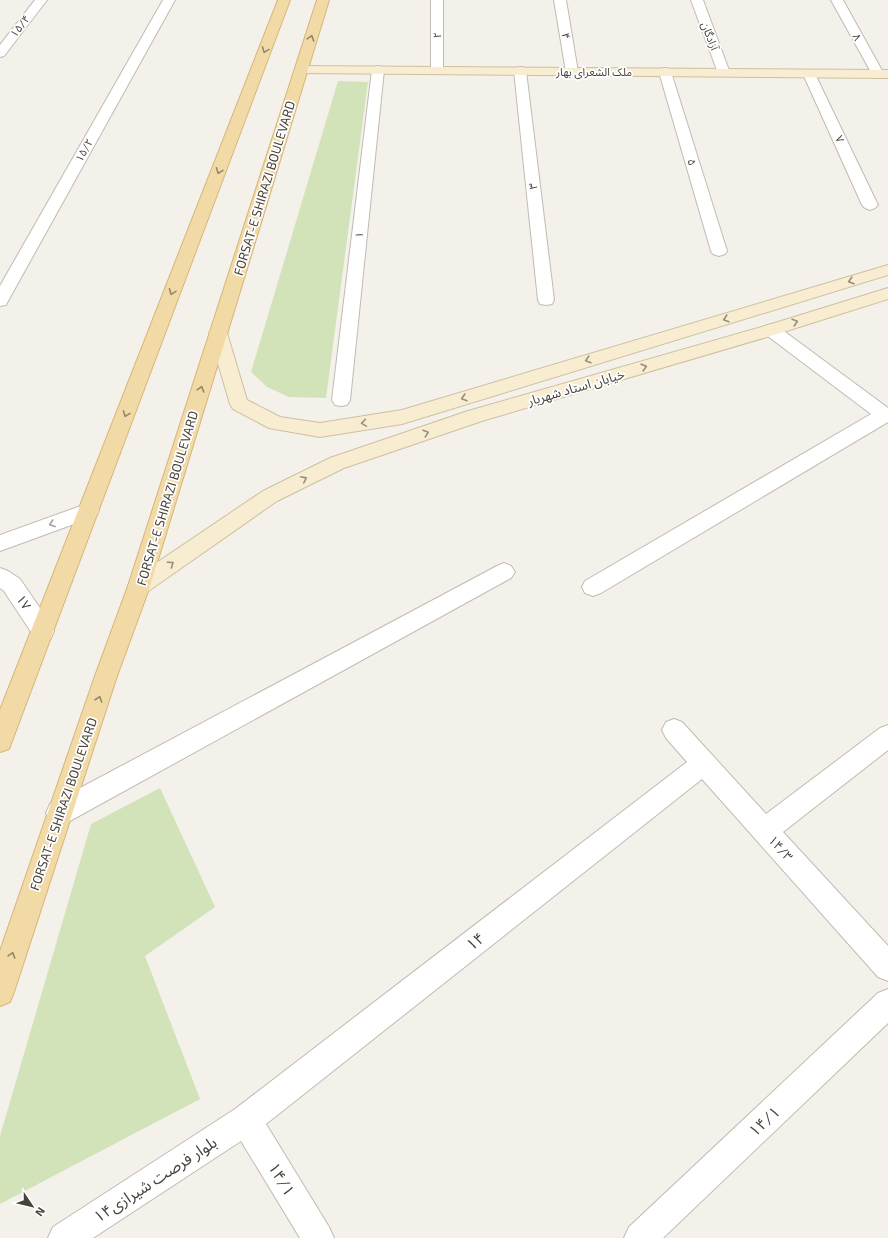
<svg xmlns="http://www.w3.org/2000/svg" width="888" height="1238" viewBox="0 0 888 1238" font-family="'Exo 2','Noto Sans Arabic',sans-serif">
<rect width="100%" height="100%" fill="#f4f1eb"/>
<!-- green -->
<g fill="#d2e3ba">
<path d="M338,81L368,82L326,398L289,397L267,387L251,372Z"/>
<path d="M160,788L215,907L145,956L200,1099L0,1204V1136L91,824Z"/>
</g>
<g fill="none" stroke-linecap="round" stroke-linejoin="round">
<!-- street casing -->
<g stroke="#c1bbb2" stroke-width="2">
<g id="street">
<path d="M35,0H47L4,56L0,57V45Z"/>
<path d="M163,0H175L8,301L6,305L0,306V286Z"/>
<path d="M431,0H443V71L442,74H432L431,71Z"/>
<path d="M554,0H566L578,72L577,75H567L566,72Z"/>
<path d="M691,0H703L730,73L729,76H719L718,73Z"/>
<path d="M831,0H843L884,74L883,77H873L872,74Z"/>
<path d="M378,66L382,67L384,70L350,400L347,405L341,406L335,405L332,400L372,70L374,67Z"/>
<path d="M520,67L525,68L526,71L554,300L552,304L546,305L540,304L538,300L514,71L515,68Z"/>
<path d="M665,68L670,69L671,72L727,251L725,254L719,256L713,254L711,251L659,72L660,69Z"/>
<path d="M809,70L814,71L815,74L878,205L875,208L870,210L865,208L862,205L803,74L804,71Z"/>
<path d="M771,324L777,326L888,408V422L601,593L593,596L585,593L582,587L585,581L871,414L765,334L762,330L765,326Z"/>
<path d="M89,503L96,506L99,511L96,516L0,551V535Z"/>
<path d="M504,563L511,566L515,572L511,578L68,822L59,825L50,822L46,813L50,804L497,566Z"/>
<path d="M0,568L8,571L20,579L51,624L54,631L51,638L43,640L35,638L4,591L0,588Z"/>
<path d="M674,719L682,722L766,814L880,728L888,725V750L783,832L888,946V981L878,977L702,779L266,1124L329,1227L334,1238H300L241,1141L93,1238H48L53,1227L235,1109L687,762L666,738L662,730L666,722Z"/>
<path d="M888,989V1023L663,1238H624L629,1227L878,993Z"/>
</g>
</g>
<!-- secondary casing -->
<g stroke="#cdc0a1" stroke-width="2">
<g id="secondary">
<path d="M301,66L888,70V78L297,73L295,70L297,67Z"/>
<path d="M888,265V275L402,424L320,437L269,428L233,409L230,404L209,333L212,329L218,327L224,329L227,333L247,400L280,417L320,423L402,410Z"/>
<path d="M888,288V299L777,334L482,421L344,468L277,501L147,592L139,595L131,592L128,586L131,580L263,491L330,458L468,411L765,326Z"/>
</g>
</g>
<!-- primary casing -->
<g stroke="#d6b677" stroke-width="2">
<g id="primary">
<path d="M278,0H290L12,741L9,749L0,752V710Z"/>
<path d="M317,0H329L150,586L117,676L14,992L10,1002L0,1006V951L95,676L128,586Z"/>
</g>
</g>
<!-- street -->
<use href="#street" fill="#fff" fill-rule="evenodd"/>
<!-- secondary -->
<use href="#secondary" fill="#f8edd1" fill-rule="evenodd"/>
<!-- primary -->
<use href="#primary" fill="#f2daa6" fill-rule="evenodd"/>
</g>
<!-- one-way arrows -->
<defs><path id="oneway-chevron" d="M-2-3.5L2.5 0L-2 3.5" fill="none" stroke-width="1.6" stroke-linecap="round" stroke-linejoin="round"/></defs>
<g stroke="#94866b">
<use href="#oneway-chevron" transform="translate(311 38) rotate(-72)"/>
<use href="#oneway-chevron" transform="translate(265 50) rotate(111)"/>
<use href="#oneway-chevron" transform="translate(219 171) rotate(111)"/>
<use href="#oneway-chevron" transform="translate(172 292) rotate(111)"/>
<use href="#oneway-chevron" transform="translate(201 389) rotate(-73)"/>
<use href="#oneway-chevron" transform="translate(126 414) rotate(111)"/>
<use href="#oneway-chevron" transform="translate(99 699) rotate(-71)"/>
<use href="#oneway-chevron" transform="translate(12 955) rotate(-72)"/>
</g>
<g stroke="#978f7e">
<use href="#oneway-chevron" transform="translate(851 281) rotate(163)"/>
<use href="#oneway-chevron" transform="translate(726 319) rotate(163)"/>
<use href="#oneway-chevron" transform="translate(795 322) rotate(-17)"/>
<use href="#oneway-chevron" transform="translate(588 360) rotate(163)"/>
<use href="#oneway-chevron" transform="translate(644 367) rotate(-16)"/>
<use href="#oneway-chevron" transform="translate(464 398) rotate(163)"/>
<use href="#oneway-chevron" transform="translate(364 423) rotate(171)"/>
<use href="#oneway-chevron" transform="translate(426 433) rotate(-19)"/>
<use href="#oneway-chevron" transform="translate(304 479) rotate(-26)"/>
<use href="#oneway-chevron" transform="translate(171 564) rotate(-35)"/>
</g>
<use stroke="#a3a09c" href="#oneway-chevron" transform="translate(52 524) rotate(160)"/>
<g text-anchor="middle" stroke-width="3.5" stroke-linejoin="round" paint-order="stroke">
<!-- far-street labels -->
<g font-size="11" fill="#47423a" stroke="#fff">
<text transform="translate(20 26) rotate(-52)" y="4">۱۵/۴</text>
<text transform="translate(437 35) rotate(-90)" y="4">۲</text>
<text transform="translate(566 36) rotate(81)" y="4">۴</text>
<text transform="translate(710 36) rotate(69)" y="4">آزادگان</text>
<text transform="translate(857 37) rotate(61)" y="4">۸</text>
<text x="594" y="76">ملک الشعرای بهار</text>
<text transform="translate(840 139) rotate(65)" y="4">۷</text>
<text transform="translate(84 150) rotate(-61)" y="4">۱۵/۲</text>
<text transform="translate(692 162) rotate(73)" y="4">۵</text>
<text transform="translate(533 186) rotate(-97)" y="4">۳</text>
<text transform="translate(359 235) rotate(-84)" y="4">۱</text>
</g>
<!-- street labels -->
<g font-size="13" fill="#47423a" stroke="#fff">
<text transform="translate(264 188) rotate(-73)" y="5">FORSAT-E SHIRAZI BOULEVARD</text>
<text transform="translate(576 387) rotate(-16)" y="5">خیابان استاد شهریار</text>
<text transform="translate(167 498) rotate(-73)" y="5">FORSAT-E SHIRAZI BOULEVARD</text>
<text transform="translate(24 602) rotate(55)" y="5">۱۷</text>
<text transform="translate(63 804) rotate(-71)" y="5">FORSAT-E SHIRAZI BOULEVARD</text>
<text transform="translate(781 848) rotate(48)" y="5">۱۴/۳</text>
</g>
<!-- near-street labels -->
<g font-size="16" fill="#47423a" stroke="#fff">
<text transform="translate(475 941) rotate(-38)" y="6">۱۴</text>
<text transform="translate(764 1121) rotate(-43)" y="6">۱۴/۱</text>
<text transform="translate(155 1179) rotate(-33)" y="6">بلوار فرصت شیرازی۱۴</text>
<text transform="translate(282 1179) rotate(59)" y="6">۱۴/۱</text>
</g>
</g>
<!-- north arrow -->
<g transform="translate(32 1206) rotate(125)" stroke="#ffffff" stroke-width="3" paint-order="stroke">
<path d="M0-3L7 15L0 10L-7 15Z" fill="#47423a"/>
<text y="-6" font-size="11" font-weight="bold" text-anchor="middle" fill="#47423a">N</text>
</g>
</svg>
